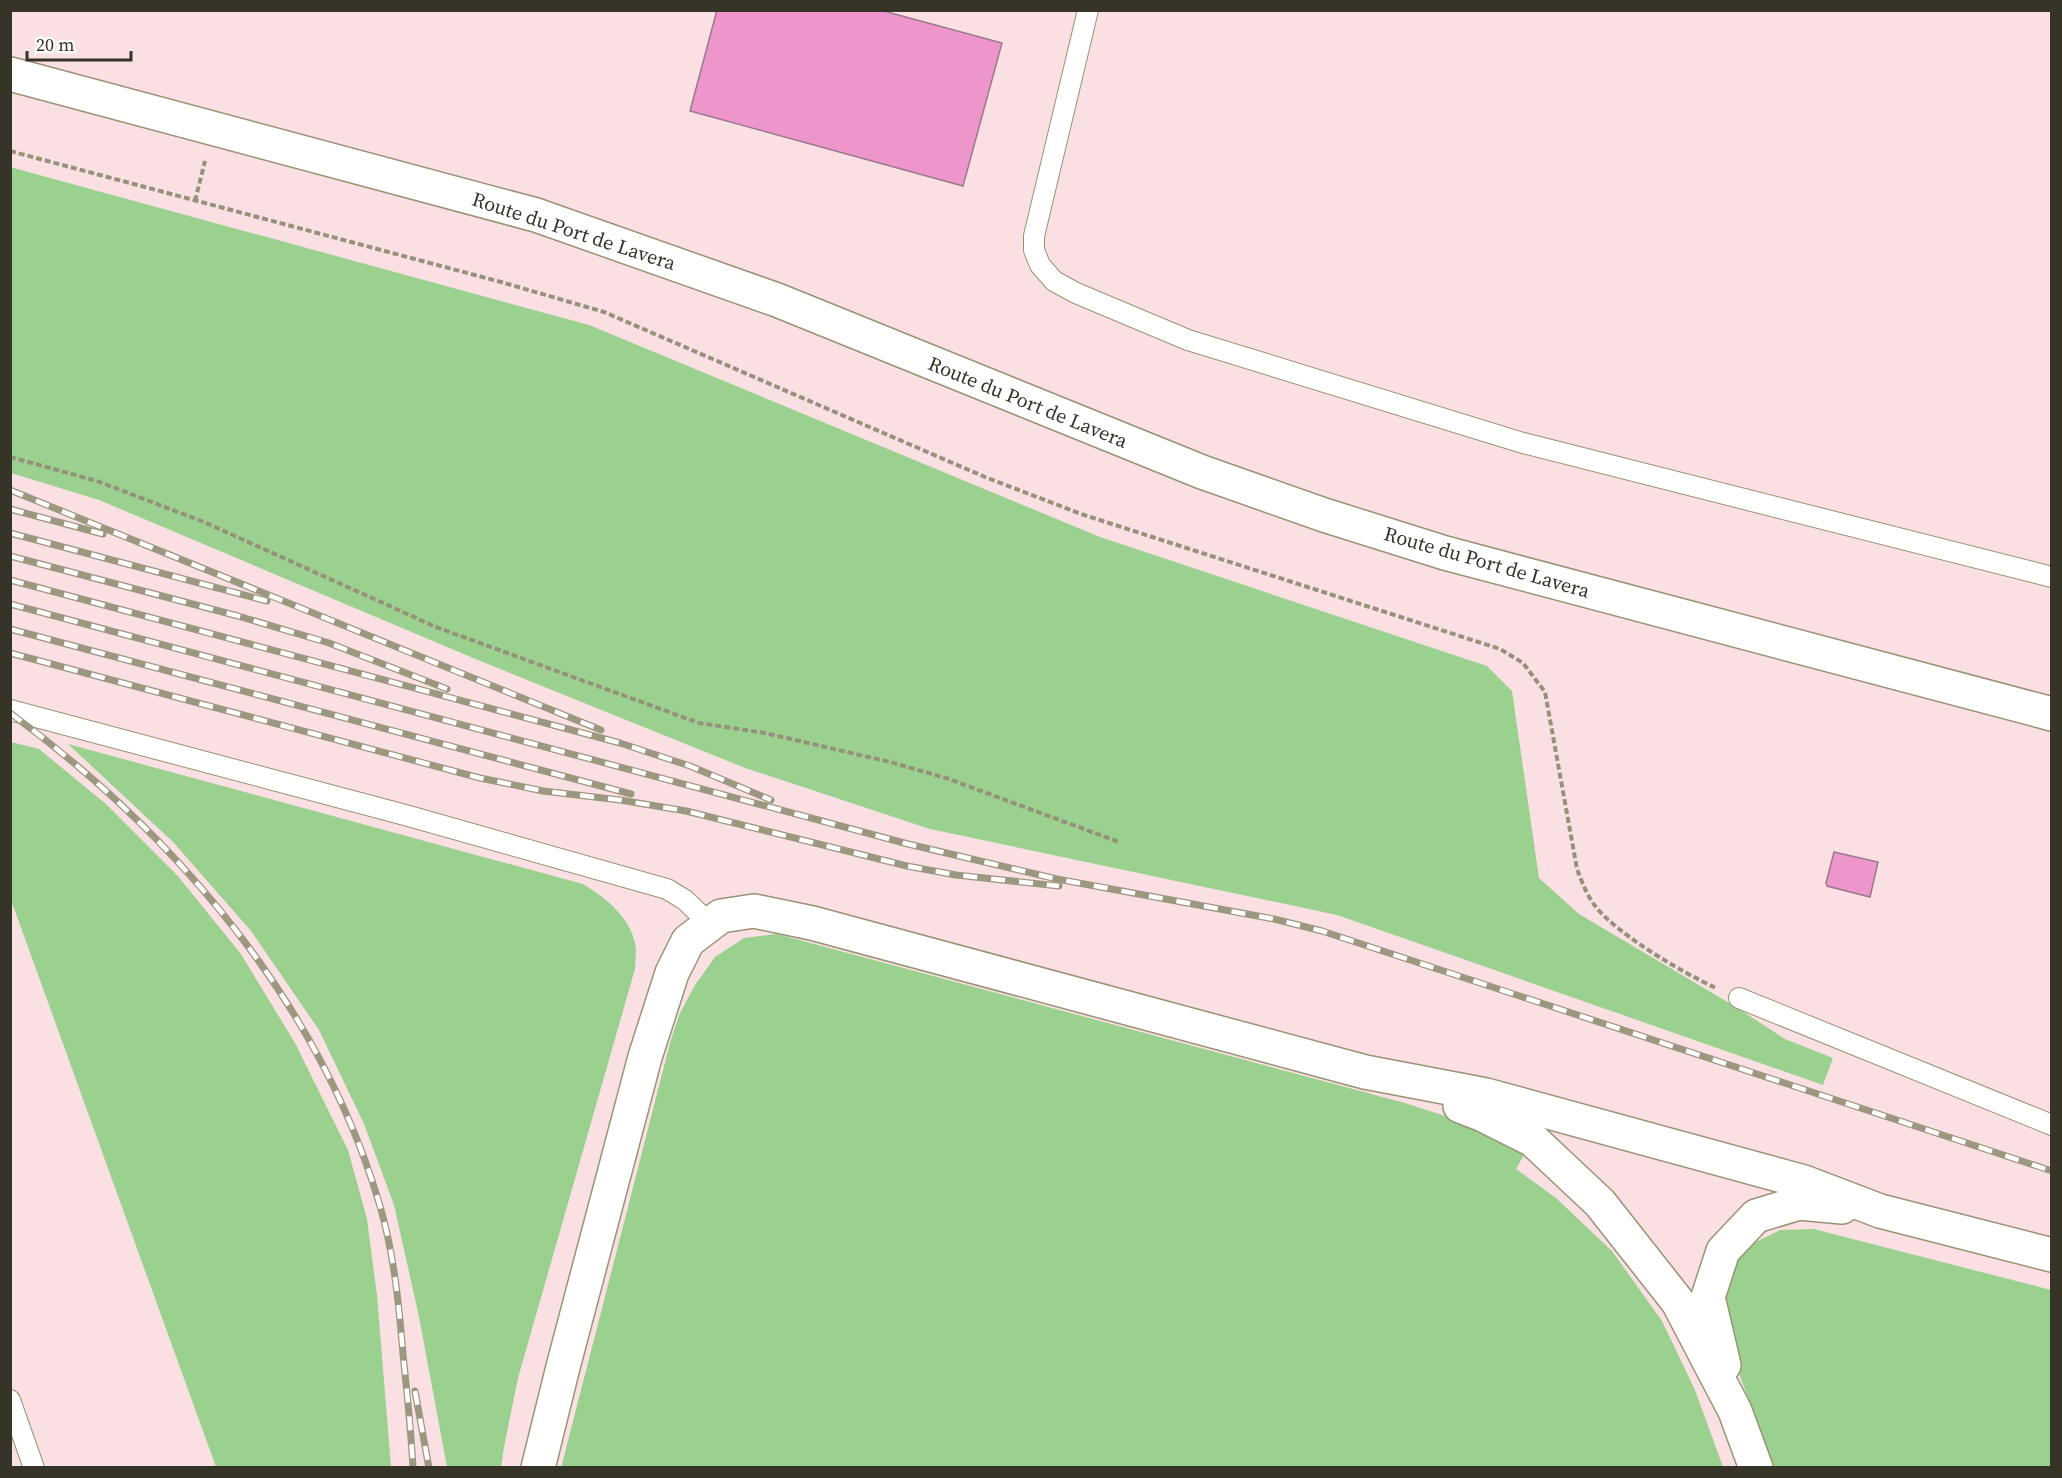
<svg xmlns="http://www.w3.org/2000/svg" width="2062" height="1478" viewBox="0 0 2062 1478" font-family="'Source Serif 4',serif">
<rect width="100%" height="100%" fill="#f9f3d0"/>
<!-- industrial -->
<path fill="#fbe0e3" d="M10,11H2051V1467H11Z"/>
<!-- green -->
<g fill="#9ad18f">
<path d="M10,167L589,325L1100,537L1487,666L1512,691L1539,878L1579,914L1736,1007L1785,1039L1833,1058L1823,1085L1337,915L930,829L745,768L473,658L99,500L11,473Z"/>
<path d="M11,742L39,749L106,804L177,875L241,954L295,1043L348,1150L367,1219L377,1295L391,1467H216L11,900Z"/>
<path d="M68,744L583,884C606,898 633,919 636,949C636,956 635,963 635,969L518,1378L504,1447L501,1467H447L419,1317L394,1205L364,1124L319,1030L251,931L173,842Z"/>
<path d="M777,934L1405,1103L1479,1127L1525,1153L1516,1169L1556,1198L1612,1251L1662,1321L1695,1390L1723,1467L561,1468L670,1043L679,1015L695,985L715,957L744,938Z"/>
<path d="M1814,1229L2051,1290V1467H1774L1720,1323L1722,1291L1733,1262L1754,1243L1780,1230Z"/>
</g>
<!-- building -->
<g fill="#ee96cb" stroke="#997a8c" stroke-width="1.5">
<path d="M717,10H880L1002,43L963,186L690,111Z"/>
<path d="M1834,852L1878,862L1870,897L1827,886L1826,883Z"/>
</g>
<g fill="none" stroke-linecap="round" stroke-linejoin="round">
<!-- lane casing -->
<g stroke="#989373" stroke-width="22">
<g id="lane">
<path d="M1088,10L1034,236V250L1040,265L1054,281L1076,293L1188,340L1523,443L2052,577"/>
<path d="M10,710L405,815L667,889L685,900L710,924"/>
<path d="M1739,998L2052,1125"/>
<path d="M10,1400L34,1468"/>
</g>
</g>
<!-- street casing -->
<g stroke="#989373" stroke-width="36">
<g id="street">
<path d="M1460,1106L1483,1115L1533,1140L1600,1203L1678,1302L1735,1411L1756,1468"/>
<path d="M1724,1365L1708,1297L1723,1251L1756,1216L1799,1203L1842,1207"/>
<path d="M538,1468L563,1367L645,1057L672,973L688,941L721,916L754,911L812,923L1365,1072L1486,1095L1804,1182L1880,1211L2052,1255"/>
</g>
</g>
<!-- secondary casing -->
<g stroke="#989373" stroke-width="36">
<path id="secondary" d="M10,74L536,215L777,300L1202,472L1324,515L1445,553L2052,714"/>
</g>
<!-- path -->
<g stroke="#96927a" stroke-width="4" stroke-dasharray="6 3" stroke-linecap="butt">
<path d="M10,151L501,282L604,312L985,477L1081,514L1500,649L1523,663L1545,692L1577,869C1582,882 1587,896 1596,907C1617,934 1683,973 1716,988"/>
<path d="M195,201L205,161"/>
<path d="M10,457L97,481L204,522L436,627L699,723L765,733L890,762L946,778L1119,842"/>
</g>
<!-- lane -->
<use href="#lane" stroke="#fff" stroke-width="20"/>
<!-- street -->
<use href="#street" stroke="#fff" stroke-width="33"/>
<!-- secondary -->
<use href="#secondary" stroke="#fff" stroke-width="33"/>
<!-- rail casing -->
<g stroke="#9c9880" stroke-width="7">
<g id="rail">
<path d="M10,490L601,730"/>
<path d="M10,509L103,534"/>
<path d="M10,533L267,601"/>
<path d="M10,556L238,616L329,643L447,689"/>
<path d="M10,580L620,743L690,766L771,800"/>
<path d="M10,604L908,844L1057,879L1274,919L1322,931L2052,1171"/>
<path d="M10,629L631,794"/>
<path d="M10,653L480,778L543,791L620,800L686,811L907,866L956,875L1059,886"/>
<path d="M10,713C177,835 321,1005 380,1206C394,1254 399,1305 403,1354C407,1392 411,1430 413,1468"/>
<path d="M415,1391L429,1468"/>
</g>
</g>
<!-- rail -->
<use href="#rail" stroke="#fff" stroke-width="4.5" stroke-dasharray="14" stroke-linecap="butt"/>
</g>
<g text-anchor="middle" stroke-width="6" stroke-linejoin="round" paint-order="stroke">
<!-- street labels -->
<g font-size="20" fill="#363427" stroke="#fff">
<text transform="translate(574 231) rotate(18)" y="7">Route du Port de Lavera</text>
<text transform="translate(1028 402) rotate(22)" y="7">Route du Port de Lavera</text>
<text transform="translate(1487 562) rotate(16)" y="7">Route du Port de Lavera</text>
</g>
</g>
<!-- border -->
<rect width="2062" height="1478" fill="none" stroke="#363427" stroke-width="24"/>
<!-- scale -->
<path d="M27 51v9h104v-9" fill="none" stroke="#363427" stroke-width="3"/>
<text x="36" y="51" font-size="18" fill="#363427" stroke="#ffffff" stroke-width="4.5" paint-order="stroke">20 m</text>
</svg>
